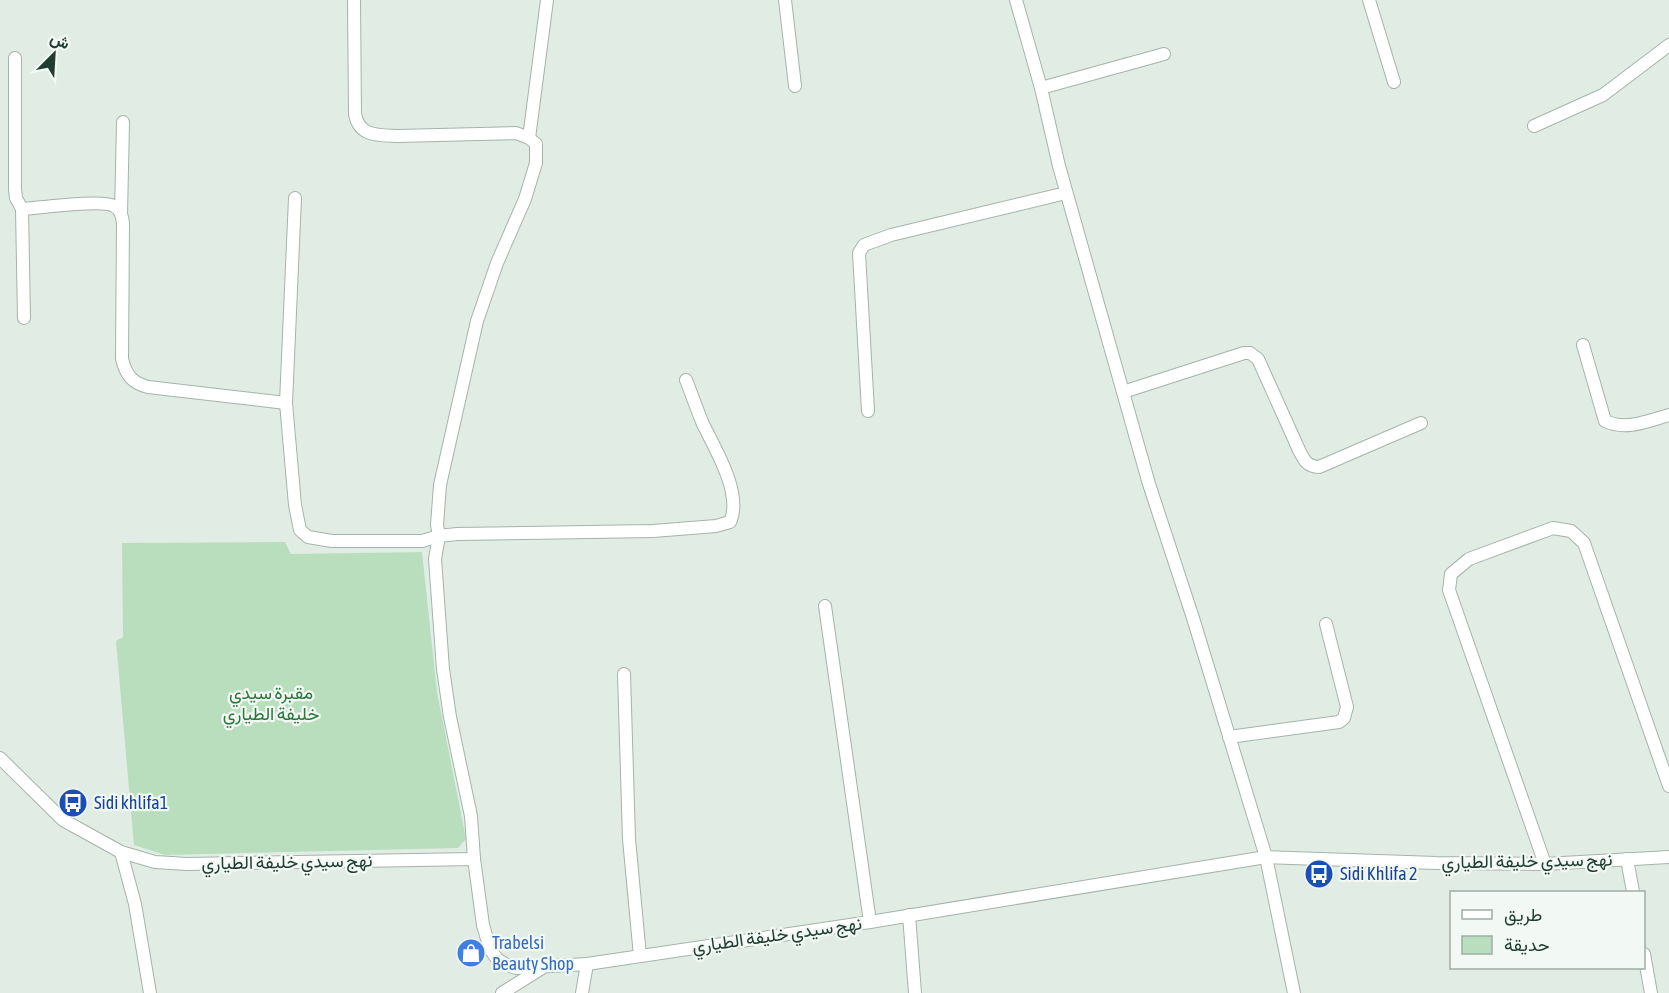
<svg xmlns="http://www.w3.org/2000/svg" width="1669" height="993" viewBox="0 0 1669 993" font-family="'Asap Condensed',Vazirmatn,sans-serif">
<rect width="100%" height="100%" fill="#e1ece5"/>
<!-- green -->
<path fill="#b9debd" d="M285,542L291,554L422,552L437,692L466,839L458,848L165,855L134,845L116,641L123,637L122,543Z"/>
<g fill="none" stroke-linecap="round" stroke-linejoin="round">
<!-- street casing -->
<g stroke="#a4b4ab" stroke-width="14">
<g id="street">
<path d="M785,0L795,86"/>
<path d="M1016,0L1041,88L1059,166L1149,484L1193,618L1266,857L1294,993"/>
<path d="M1369,0L1394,82"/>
<path d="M15,58V189L16,198L22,209"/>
<path d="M1041,88L1164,54"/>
<path d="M1534,126L1603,95L1669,45"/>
<path d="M529,138L547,0"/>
<path d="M295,198L286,403L295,505L300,530L308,537L332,541H422L439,536L437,525L440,485L477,321L497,263L525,199L536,163V144L529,138L516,133L398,136C378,135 359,137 355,114L354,0"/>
<path d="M121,214L123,122"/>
<path d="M24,318L22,209C39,208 103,199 114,206C121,210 122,216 123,223L122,359C126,375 132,383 148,387L286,403"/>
<path d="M1583,345L1605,421C1626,431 1648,421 1669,415"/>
<path d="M1123,392L1244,353H1250L1258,359L1299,450C1304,460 1307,467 1319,467L1421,423"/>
<path d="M868,411L859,253L864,245L891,235L1066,193"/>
<path d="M825,606L870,922"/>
<path d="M624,674L629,839L640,956"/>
<path d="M1229,737L1339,722L1344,718L1347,707L1326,624"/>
<path d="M0,758L63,820L121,852L155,862L187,864L474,859L483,925L490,949L497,959L505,964L516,968L587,964L870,922L1266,857L1436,863L1545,864L1669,857"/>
<path d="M121,852L135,904L150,993"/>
<path d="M474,859L471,816L450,717L443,669L435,559L439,536L457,534L653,531L716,526L730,522C743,494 715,449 703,424C697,410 692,395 686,380"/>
<path d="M1627,859L1633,892"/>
<path d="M1545,864L1449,590L1451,574L1469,559L1553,528L1571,531L1584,543L1669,786"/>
<path d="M909,915L915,993"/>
<path d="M1644,954L1651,993"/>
<path d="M502,993L542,968"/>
<path d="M582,993L587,964"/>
</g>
</g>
<!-- street -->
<use href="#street" stroke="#fff" stroke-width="12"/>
</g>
<!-- icons -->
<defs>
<g id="bus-disc" transform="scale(1.5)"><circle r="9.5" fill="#1a4fb4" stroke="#f2f8f4"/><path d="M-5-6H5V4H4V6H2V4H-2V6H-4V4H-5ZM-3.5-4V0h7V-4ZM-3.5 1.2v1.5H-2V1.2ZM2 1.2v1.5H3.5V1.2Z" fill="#fff"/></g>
<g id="shop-disc" transform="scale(1.5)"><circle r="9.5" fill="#3f7fe0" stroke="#f2f8f4"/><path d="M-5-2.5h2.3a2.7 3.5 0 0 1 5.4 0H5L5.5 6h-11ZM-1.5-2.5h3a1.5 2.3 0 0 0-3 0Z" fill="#fff"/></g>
</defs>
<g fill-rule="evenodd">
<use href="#bus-disc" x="73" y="803"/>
<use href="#bus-disc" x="1319" y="874"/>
<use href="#shop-disc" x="471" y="953"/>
</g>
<g text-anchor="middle" stroke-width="4.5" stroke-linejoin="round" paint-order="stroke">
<!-- park labels -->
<g font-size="18" fill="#29763b" stroke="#f2f8f4">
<text x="271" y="699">مقبرة سيدي<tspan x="271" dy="21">خليفة الطياري</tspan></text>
</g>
<!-- transit labels -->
<g font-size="18" fill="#164399" stroke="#f2f8f4" text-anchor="start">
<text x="94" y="809">Sidi khlifa1</text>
<text x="1340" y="880">Sidi Khlifa 2</text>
</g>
<!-- street labels -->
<g font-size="18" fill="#213d31" stroke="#f2f8f4">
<text transform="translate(1527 861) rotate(-1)" y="6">نهج سيدي خليفة الطياري</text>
<text transform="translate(287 862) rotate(-1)" y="6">نهج سيدي خليفة الطياري</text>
<text transform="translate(777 935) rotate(-8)" y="6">نهج سيدي خليفة الطياري</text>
</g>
<!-- shop labels -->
<g font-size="18" fill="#366cbe" stroke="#f2f8f4" text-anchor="start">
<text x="492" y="949">Trabelsi<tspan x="492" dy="21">Beauty Shop</tspan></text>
</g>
</g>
<!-- legend -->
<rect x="1450" y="891" width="195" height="78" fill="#f2f8f4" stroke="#9eada6" stroke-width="1.5"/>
<rect x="1462" y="910" width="30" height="9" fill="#ffffff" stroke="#9eada6" stroke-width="1.5"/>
<text x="1504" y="921" font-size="18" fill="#213d31">طريق</text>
<rect x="1462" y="936" width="30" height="18" fill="#b9debd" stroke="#9eada6" stroke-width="1.5"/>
<text x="1504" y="951" font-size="18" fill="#213d31">حديقة</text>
<!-- north arrow -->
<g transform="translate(54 54) rotate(24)" stroke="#f2f8f4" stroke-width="4.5" paint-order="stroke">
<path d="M0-4.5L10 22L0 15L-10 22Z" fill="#213d31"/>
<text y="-9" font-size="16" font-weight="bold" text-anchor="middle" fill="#213d31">ش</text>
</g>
</svg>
